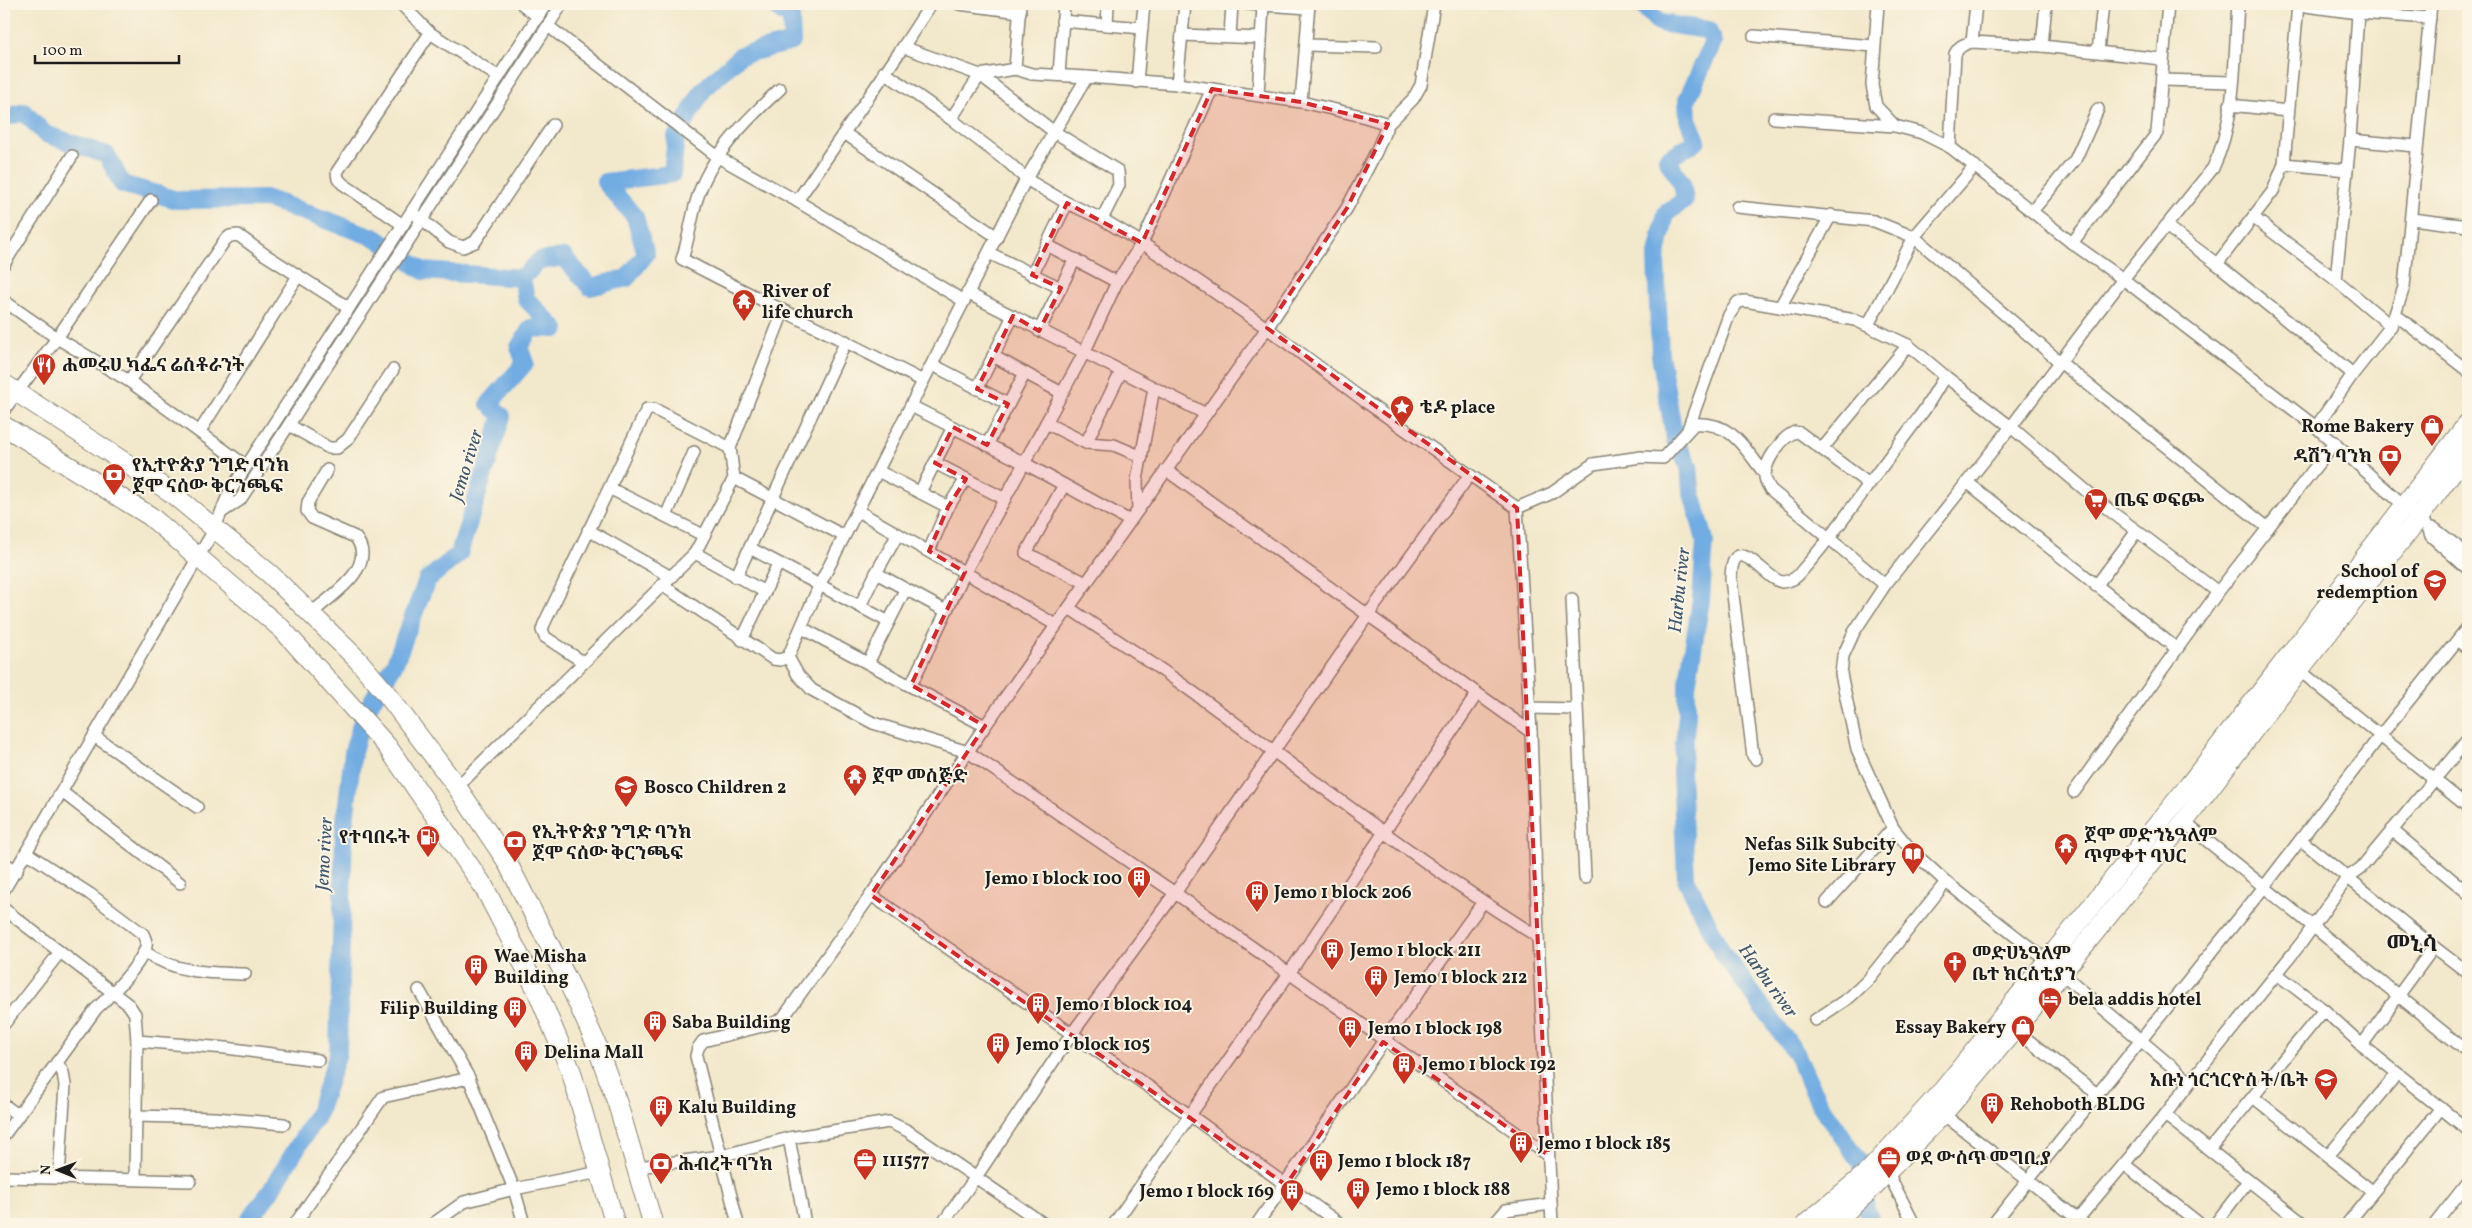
<svg xmlns="http://www.w3.org/2000/svg" width="2472" height="1228" viewBox="0 0 2472 1228" font-family="Vollkorn,'Noto Serif Ethiopic',serif">
<rect width="100%" height="100%" fill="#fcf5e5"/>
<filter id="ink" filterUnits="userSpaceOnUse"><feTurbulence type="fractalNoise" baseFrequency=".02" numOctaves="2"/><feDisplacementMap in="SourceGraphic" scale="10" xChannelSelector="R" yChannelSelector="G"/><feConvolveMatrix kernelMatrix="1 2 1 2 8 2 1 2 1" color-interpolation-filters="sRGB"/></filter>
<filter id="wash" filterUnits="userSpaceOnUse"><feTurbulence type="fractalNoise" baseFrequency=".0096" numOctaves="4" result="noise"/><feDisplacementMap in="SourceGraphic" scale="20" xChannelSelector="R" yChannelSelector="G"/><feGaussianBlur stdDeviation="1.12" result="paint"/><feColorMatrix in="noise" values="0 0 0 0 0 0 0 0 0 0 0 0 0 0 0 0 0 1.4 0 .05"/><feComposite in="paint" operator="in"/></filter>
<g filter="url(#wash)">
<rect width="100%" height="100%" fill="#f2e8cb"/>
<g fill="none" stroke-linecap="round" stroke-linejoin="round">
<!-- river -->
<g stroke="#71ace2" stroke-width="18">
<path d="M1641,4L1659,23L1708,30L1713,42L1687,100L1688,119L1697,141L1667,159L1682,184L1685,200L1666,213L1656,259L1660,355L1675,440L1689,466L1691,490L1705,540L1701,600L1687,686V716L1681,771L1686,879L1722,952L1796,1053L1819,1103L1861,1163L1866,1208L1872,1224"/>
<path d="M4,118L24,112L45,134L107,155L122,184L177,200L268,199L376,238L423,271L522,278"/>
<path d="M246,1224L270,1192L318,1113L338,1053L344,830L353,752L364,714L395,663L427,580L459,554L502,416L489,404L525,363L519,347L531,328L556,329L526,299L522,278L539,261L564,257L590,287L627,278L646,254L635,217L605,182L672,174L676,137L703,90L741,55L792,42L791,18L770,4"/>
</g>
</g>
</g>
<g filter="url(#ink)">
<g fill="none" stroke-linecap="round" stroke-linejoin="round">
<!-- minor casing -->
<g stroke="#878274" stroke-width="14">
<g id="minor">
<path d="M401,4L430,33L499,77"/>
<path d="M522,4L538,17"/>
<path d="M931,4L903,47L980,75L1015,69L1032,74L1087,77"/>
<path d="M959,4L1020,12"/>
<path d="M1248,4L1309,8"/>
<path d="M1878,4L1872,85L1876,106L1895,126L1922,133L1950,147"/>
<path d="M2298,5L2358,13L2430,18"/>
<path d="M1062,21L1142,28"/>
<path d="M1107,25L1108,4"/>
<path d="M548,26L718,157L797,201L964,301"/>
<path d="M1182,35L1261,38"/>
<path d="M1230,36L1232,4"/>
<path d="M1754,36L1874,46"/>
<path d="M1972,42L1976,4"/>
<path d="M1306,45L1376,47"/>
<path d="M2042,46L2046,4"/>
<path d="M2098,51L2103,4"/>
<path d="M2162,59L2042,46L1972,42C1964,44 1959,46 1955,54L1950,147L2072,243L2123,279L2213,168C2237,118 2234,58 2238,4"/>
<path d="M1015,69L1020,4"/>
<path d="M884,72L951,119L1009,163L1026,179L1067,203L1102,219L1142,243L1267,328L1366,402L1517,508L1531,732L1538,937L1552,1224"/>
<path d="M1059,75L1064,4"/>
<path d="M2162,80L2232,82"/>
<path d="M1137,82L1144,4"/>
<path d="M1177,84L1301,102L1309,4"/>
<path d="M780,89C747,119 710,156 697,199C691,219 689,239 682,259C762,301 843,340 923,381"/>
<path d="M1258,95L1263,5"/>
<path d="M2230,105L2288,111"/>
<path d="M1774,118L1895,126"/>
<path d="M951,119L980,75L1053,131L1118,171L1119,185L1102,219"/>
<path d="M1388,124L1413,99L1421,85L1434,4"/>
<path d="M844,133L997,237"/>
<path d="M2350,140L2416,146"/>
<path d="M2284,164L2347,170"/>
<path d="M797,201L903,47"/>
<path d="M1737,207L1874,221L1914,237L1975,166"/>
<path d="M2033,210L2075,160L2098,109"/>
<path d="M417,216L449,242L463,247L475,242L553,125"/>
<path d="M2254,218L2336,280L2391,326"/>
<path d="M2412,219L2468,226"/>
<path d="M403,225L343,184L338,179L337,172L430,33"/>
<path d="M2166,226L2217,264L2353,374"/>
<path d="M2072,243L2157,133L2168,4"/>
<path d="M1047,245L1117,282"/>
<path d="M989,253L1061,288"/>
<path d="M4,264L72,156"/>
<path d="M2217,264L2273,191L2284,164L2298,4"/>
<path d="M1032,275L1067,203"/>
<path d="M2336,280L2350,140L2358,13"/>
<path d="M967,293L1206,414"/>
<path d="M4,301L57,338L129,381L246,466"/>
<path d="M1780,307L1831,215"/>
<path d="M2396,315L2468,371"/>
<path d="M1868,325L1914,237L2060,362L2268,528"/>
<path d="M1039,331L1075,259"/>
<path d="M993,356L1062,393"/>
<path d="M933,365L1008,404"/>
<path d="M129,381L225,240L230,236L238,235L264,254L349,308"/>
<path d="M977,389L1013,316"/>
<path d="M911,406L1024,463L1130,521"/>
<path d="M4,410L57,338L151,200"/>
<path d="M1046,423L1086,443L1114,445L1142,457"/>
<path d="M289,425L329,448H337L348,439L393,370"/>
<path d="M2316,427L2353,374L2391,326L2404,287L2431,4"/>
<path d="M1688,429L1729,315L1738,302L1745,301L1855,320L1908,345L1945,376"/>
<path d="M200,431L298,276"/>
<path d="M1086,443L1121,372"/>
<path d="M987,445L1025,373"/>
<path d="M1822,449L1908,345"/>
<path d="M935,463L1005,499"/>
<path d="M1166,470L1531,732"/>
<path d="M878,471L948,507"/>
<path d="M734,478L844,536"/>
<path d="M1064,485L1026,553L1086,583"/>
<path d="M611,489L703,535"/>
<path d="M920,492L953,427"/>
<path d="M1517,508L1552,493L1593,464L1641,457L1663,458L1694,424C1732,421 1744,448 1765,474"/>
<path d="M1138,510L1137,480L1154,388"/>
<path d="M858,511L1056,625"/>
<path d="M222,512L240,500L562,4"/>
<path d="M666,516L694,452"/>
<path d="M2428,527L2431,536L2468,569"/>
<path d="M588,530L671,577"/>
<path d="M750,548L780,564"/>
<path d="M929,551L948,507L966,479"/>
<path d="M695,553L765,592"/>
<path d="M876,573L946,611"/>
<path d="M736,577L846,341"/>
<path d="M662,585L773,659L780,660L788,657L820,584L1026,179L1087,77L1177,84L1185,4"/>
<path d="M1885,585L1770,489C1768,484 1764,480 1765,474C1766,460 1782,437 1795,432L1800,433L1869,484L1925,409L1945,376L2011,427L2109,510L2218,592L2177,649L1967,482"/>
<path d="M2096,586L2137,531"/>
<path d="M2218,592L2335,442"/>
<path d="M1572,599L1585,878"/>
<path d="M860,606L876,573L898,534"/>
<path d="M1069,608C1104,632 1141,655 1176,680C1296,766 1412,858 1538,937"/>
<path d="M310,614C330,597 380,566 355,537L312,518L307,511L308,502L327,470"/>
<path d="M802,628L985,726"/>
<path d="M742,640L777,566L780,564L889,622"/>
<path d="M2458,640L2468,648"/>
<path d="M788,657L798,675L812,690L873,723L968,752L1175,893L1548,1155"/>
<path d="M583,662L545,637L542,630L544,624L647,409H654L730,448"/>
<path d="M868,663L905,590"/>
<path d="M2299,670L2468,807"/>
<path d="M911,685L965,572L1084,353L1117,282L1142,243L1212,89"/>
<path d="M1529,708L1576,709"/>
<path d="M94,736L197,807"/>
<path d="M1756,759L1753,756L1731,579C1732,526 1766,580 1782,582C1784,582 1791,580 1793,579C1798,577 1802,570 1806,566C1829,540 1849,512 1869,484"/>
<path d="M457,787L695,553L734,478L730,448L783,312"/>
<path d="M62,792L180,883"/>
<path d="M2074,792L2177,649"/>
<path d="M2184,822L2468,1052"/>
<path d="M2392,830L2468,893"/>
<path d="M2301,840L2434,947"/>
<path d="M4,863L17,871"/>
<path d="M4,890L214,530L229,493L546,4"/>
<path d="M871,895L1191,1116L1340,1224"/>
<path d="M1827,902L1893,828"/>
<path d="M4,909L129,1005L135,1014L137,1041L135,1179"/>
<path d="M145,952C176,973 208,973 245,974"/>
<path d="M2277,974L2324,1010L2362,1045L2468,1130"/>
<path d="M419,990L469,1078L514,1189L524,1224"/>
<path d="M1815,1020L1850,997L1868,980L1946,882"/>
<path d="M4,1024L60,952"/>
<path d="M2014,1029L2097,1094"/>
<path d="M137,1041L226,1048L318,1060"/>
<path d="M2362,1045L2434,947L2468,973"/>
<path d="M57,1062L63,1073L65,1085L59,1177"/>
<path d="M2190,1082L2302,942L2348,877L2361,868L2468,739"/>
<path d="M2253,1097L2372,1191"/>
<path d="M4,1105L18,1115"/>
<path d="M1943,1114L2084,1224"/>
<path d="M136,1116L215,1118L284,1124"/>
<path d="M4,1135L96,1009C112,994 134,972 144,952C148,945 146,940 143,934L90,894L27,853"/>
<path d="M789,1138L805,1224"/>
<path d="M2210,1149L2324,1010"/>
<path d="M2328,1156L2397,1074"/>
<path d="M2124,1164L2200,1224"/>
<path d="M638,1167L721,1156L789,1138L889,1122L908,1131L1044,1224"/>
<path d="M1885,1167L1914,1224"/>
<path d="M4,1177L190,1181"/>
<path d="M2078,1219L2165,1115"/>
<path d="M295,1224L383,1097L469,1078"/>
<path d="M433,1224L464,1202L514,1189L600,1172"/>
<path d="M738,1224L696,1056L698,1048L703,1041L774,1023L783,1018L871,895L985,726L1267,328L1347,208L1376,152L1388,124L1362,116L1301,102"/>
<path d="M942,1224L976,1177L1071,1035L1175,893L1368,615L1469,476"/>
<path d="M1114,1224L1288,975L1477,694"/>
<path d="M1257,1224L1383,1042L1483,902"/>
<path d="M1494,1224L1506,1210L1551,1204"/>
<path d="M1993,1224L2264,887L2380,736L2468,627"/>
<path d="M2215,1224L2248,1181"/>
<path d="M2304,1224L2165,1115L2190,1082L2046,960L1946,882L1912,851L1893,828L1857,749L1841,674L1843,656L1854,632L1885,585L2011,427L2123,279L2316,427L2428,527L2435,529L2468,555"/>
<path d="M2347,1224L2441,1108"/>
<path d="M2435,1224L2468,1182"/>
</g>
</g>
<!-- primary casing -->
<g stroke="#878274" stroke-width="21">
<g id="primary">
<path d="M4,384L169,491L270,574L357,659L386,693L457,787L506,860L568,981L595,1041L618,1105L653,1224"/>
<path d="M4,426L150,516L282,629L387,746L484,887L536,988L571,1071L615,1224"/>
<path d="M1806,1224L1869,1171L1943,1090L2190,784L2468,423"/>
<path d="M1832,1224L1867,1193L1943,1114L2061,974L2184,822L2299,670L2418,519L2468,450"/>
</g>
</g>
<!-- minor -->
<use href="#minor" stroke="#fff" stroke-width="11"/>
<!-- primary -->
<use href="#primary" stroke="#fff" stroke-width="19"/>
</g>
</g>
<!-- marked area -->
<path fill="#d62828" fill-opacity="0.2" stroke="#d62828" stroke-width="4" stroke-dasharray="10 6" stroke-linejoin="round" d="M1212,89L1301,102L1388,124L1347,208L1267,328L1517,508L1548,1155L1383,1042L1286,1185L871,895L985,726L911,685L965,572L929,551L948,507L966,479L935,463L953,427L987,445L1008,404L977,389L1013,316L1039,331L1061,288L1032,275L1067,203L1142,243Z"/>
<!-- icons -->
<defs>
<g id="temple-pin" transform="scale(1.25)"><path d="M0 17L-7.5 6A9.5 9.5 0 1 1 7.5 6Z" fill="#c8321e" stroke="#fcf5e5"/><path d="M0-6L5-2H3V0L6.5 2.5H4V6H1.5V3h-3V6H-4V2.5H-6.5L-3 0V-2H-5Z" fill="#fff"/></g>
<g id="restaurant-pin" transform="scale(1.25)"><path d="M0 17L-7.5 6A9.5 9.5 0 1 1 7.5 6Z" fill="#c8321e" stroke="#fcf5e5"/><path d="M-5-6h1v4h1v-4h1v4h1v-4h1v5L-1.5 .5V6h-2V.5L-5-1ZM5-6V6H3V1.5H1.5Q1.5-4 5-6Z" fill="#fff"/></g>
<g id="sight-pin" transform="scale(1.25)"><path d="M0 17L-7.5 6A9.5 9.5 0 1 1 7.5 6Z" fill="#c8321e" stroke="#fcf5e5"/><path d="M0-6L1.8-2.2L6-1.7L2.9 1.2L3.7 5.4L0 3.3L-3.7 5.4L-2.9 1.2L-6-1.7L-1.8-2.2Z" fill="#fff"/></g>
<g id="shop-pin" transform="scale(1.25)"><path d="M0 17L-7.5 6A9.5 9.5 0 1 1 7.5 6Z" fill="#c8321e" stroke="#fcf5e5"/><path d="M-5-2.5h2.3a2.7 3.5 0 0 1 5.4 0H5L5.5 6h-11ZM-1.5-2.5h3a1.5 2.3 0 0 0-3 0Z" fill="#fff"/></g>
<g id="bank-pin" transform="scale(1.25)"><path d="M0 17L-7.5 6A9.5 9.5 0 1 1 7.5 6Z" fill="#c8321e" stroke="#fcf5e5"/><path d="M-6-4H6V4H-6ZM0-2.3a2.3 2.3 0 1 0 0 4.6a2.3 2.3 0 1 0 0-4.6Z" fill="#fff"/></g>
<g id="supermarket-pin" transform="scale(1.25)"><path d="M0 17L-7.5 6A9.5 9.5 0 1 1 7.5 6Z" fill="#c8321e" stroke="#fcf5e5"/><path d="M-6-5.5h2.5l.6 2H6L4.5 2H-2.5L-4.4-4H-6ZM-1.5 3.2a1.3 1.3 0 1 0 .1 0ZM3 3.2a1.3 1.3 0 1 0 .1 0Z" fill="#fff"/></g>
<g id="school-pin" transform="scale(1.25)"><path d="M0 17L-7.5 6A9.5 9.5 0 1 1 7.5 6Z" fill="#c8321e" stroke="#fcf5e5"/><path d="M0-5L7-2L0 1L-7-2ZM-4 1L0 2.5L4 1V4Q0 6-4 4Z" fill="#fff"/></g>
<g id="fuel-pin" transform="scale(1.25)"><path d="M0 17L-7.5 6A9.5 9.5 0 1 1 7.5 6Z" fill="#c8321e" stroke="#fcf5e5"/><path d="M-5.5-6h7V0h2V4h1.3V-2.5L3-4.5l.8-.8L6-3V5H2.5V1h-1V6h-7ZM-4.2-4.7v3.2H.2V-4.7Z" fill="#fff"/></g>
<g id="library-pin" transform="scale(1.25)"><path d="M0 17L-7.5 6A9.5 9.5 0 1 1 7.5 6Z" fill="#c8321e" stroke="#fcf5e5"/><path d="M-6-4Q-3-5.5-.7-3.5V5Q-3 3-6 4ZM6-4Q3-5.5 .7-3.5V5Q3 3 6 4Z" fill="#fff"/></g>
<g id="building-pin" transform="scale(1.25)"><path d="M0 17L-7.5 6A9.5 9.5 0 1 1 7.5 6Z" fill="#c8321e" stroke="#fcf5e5"/><path d="M-4-6H4V6H1V3H-1V6H-4ZM-2.5-4.3h1.7v1.8h-1.7ZM.8-4.3h1.7v1.8H.8ZM-2.5-1h1.7V.8h-1.7ZM.8-1h1.7V.8H.8Z" fill="#fff"/></g>
<g id="church-pin" transform="scale(1.25)"><path d="M0 17L-7.5 6A9.5 9.5 0 1 1 7.5 6Z" fill="#c8321e" stroke="#fcf5e5"/><path d="M-1.2-6h2.4v3.5h3.3v2.4h-3.3V6h-2.4V-.1h-3.3v-2.4h3.3Z" fill="#fff"/></g>
<g id="hotel-pin" transform="scale(1.25)"><path d="M0 17L-7.5 6A9.5 9.5 0 1 1 7.5 6Z" fill="#c8321e" stroke="#fcf5e5"/><path d="M-6-4.5h1.5V1H6V5H4.5V3h-9V5H-6ZM-4 0a1.8 1.8 0 1 1 3.6 0ZM.5 0V-2.5h3Q6-2.5 6 0Z" fill="#fff"/></g>
<g id="office-pin" transform="scale(1.25)"><path d="M0 17L-7.5 6A9.5 9.5 0 1 1 7.5 6Z" fill="#c8321e" stroke="#fcf5e5"/><path d="M-6-3h4V-5.5h4V-3h4V5H-6ZM-1-4.5V-3h2v-1.5ZM-6 0V1H6V0Z" fill="#fff"/></g>
</defs>
<g fill-rule="evenodd">
<use href="#temple-pin" x="744" y="301"/>
<use href="#restaurant-pin" x="44" y="365"/>
<use href="#sight-pin" x="1402" y="407"/>
<use href="#shop-pin" x="2432" y="426"/>
<use href="#bank-pin" x="2390" y="456"/>
<use href="#bank-pin" x="114" y="475"/>
<use href="#supermarket-pin" x="2096" y="500"/>
<use href="#school-pin" x="2435" y="581"/>
<use href="#temple-pin" x="855" y="776"/>
<use href="#school-pin" x="626" y="787"/>
<use href="#fuel-pin" x="428" y="837"/>
<use href="#bank-pin" x="515" y="842"/>
<use href="#temple-pin" x="2066" y="845"/>
<use href="#library-pin" x="1913" y="854"/>
<use href="#building-pin" x="1139" y="878"/>
<use href="#building-pin" x="1257" y="892"/>
<use href="#building-pin" x="1332" y="950"/>
<use href="#church-pin" x="1955" y="963"/>
<use href="#building-pin" x="476" y="966"/>
<use href="#building-pin" x="1376" y="977"/>
<use href="#hotel-pin" x="2050" y="999"/>
<use href="#building-pin" x="1038" y="1004"/>
<use href="#building-pin" x="515" y="1008"/>
<use href="#building-pin" x="655" y="1022"/>
<use href="#shop-pin" x="2023" y="1027"/>
<use href="#building-pin" x="1350" y="1028"/>
<use href="#building-pin" x="998" y="1044"/>
<use href="#building-pin" x="526" y="1052"/>
<use href="#building-pin" x="1404" y="1064"/>
<use href="#school-pin" x="2326" y="1080"/>
<use href="#building-pin" x="1992" y="1104"/>
<use href="#building-pin" x="661" y="1107"/>
<use href="#building-pin" x="1521" y="1143"/>
<use href="#office-pin" x="1889" y="1158"/>
<use href="#office-pin" x="865" y="1160"/>
<use href="#building-pin" x="1321" y="1161"/>
<use href="#bank-pin" x="661" y="1164"/>
<use href="#building-pin" x="1358" y="1189"/>
<use href="#building-pin" x="1292" y="1191"/>
</g>
<g text-anchor="middle" stroke-width="4" stroke-linejoin="round" paint-order="stroke">
<!-- poi labels -->
<g font-size="18" font-weight="bold" fill="#1c1c1c" stroke="#fcf5e5" text-anchor="start">
<text x="762" y="297">River of<tspan x="762" dy="21">life church</tspan></text>
<text x="62" y="371">ሐመሩሀ ካፌና ሬስቶራንት</text>
<text x="1420" y="413">ቴዶ place</text>
<text x="2414" y="432" text-anchor="end">Rome Bakery</text>
<text x="2372" y="462" text-anchor="end">ዳሽን ባንክ</text>
<text x="132" y="471">የኢተዮጵያ ንግድ ባንክ<tspan x="132" dy="21">ጀሞ ናሰው ቅርንጫፍ</tspan></text>
<text x="2114" y="506">ጤፍ ወፍጮ</text>
<text x="2418" y="577" text-anchor="end">School of<tspan x="2418" dy="21">redemption</tspan></text>
<text x="872" y="782">ጀሞ መስጅድ</text>
<text x="644" y="793">Bosco Children 2</text>
<text x="532" y="838">የኢትዮጵያ ንግድ ባንክ<tspan x="532" dy="21">ጀሞ ናሰው ቅርንጫፍ</tspan></text>
<text x="2084" y="841">ጀሞ መድኀኔዓለም<tspan x="2084" dy="21">ጥምቀተ ባህር</tspan></text>
<text x="410" y="843" text-anchor="end">የተባበሩት</text>
<text x="1896" y="850" text-anchor="end">Nefas Silk Subcity<tspan x="1896" dy="21">Jemo Site Library</tspan></text>
<text x="1122" y="884" text-anchor="end">Jemo 1 block 100</text>
<text x="1274" y="898">Jemo 1 block 206</text>
<text x="1350" y="956">Jemo 1 block 211</text>
<text x="1972" y="959">መድሀኔዓለም<tspan x="1972" dy="21">ቤተ ክርስቲያን</tspan></text>
<text x="494" y="962">Wae Misha<tspan x="494" dy="21">Building</tspan></text>
<text x="1394" y="983">Jemo 1 block 212</text>
<text x="2068" y="1005">bela addis hotel</text>
<text x="1056" y="1010">Jemo 1 block 104</text>
<text x="498" y="1014" text-anchor="end">Filip Building</text>
<text x="672" y="1028">Saba Building</text>
<text x="2006" y="1033" text-anchor="end">Essay Bakery</text>
<text x="1368" y="1034">Jemo 1 block 198</text>
<text x="1016" y="1050">Jemo 1 block 105</text>
<text x="544" y="1058">Delina Mall</text>
<text x="1422" y="1070">Jemo 1 block 192</text>
<text x="2308" y="1086" text-anchor="end">አቡነ ጎርጎርዮስ ት/ቤት</text>
<text x="2010" y="1110">Rehoboth BLDG</text>
<text x="678" y="1113">Kalu Building</text>
<text x="1538" y="1149">Jemo 1 block 185</text>
<text x="1906" y="1164">ወደ ውስጥ መግቢያ</text>
<text x="882" y="1166">111577</text>
<text x="1338" y="1167">Jemo 1 block 187</text>
<text x="678" y="1170">ሕብረት ባንክ</text>
<text x="1376" y="1195">Jemo 1 block 188</text>
<text x="1274" y="1197" text-anchor="end">Jemo 1 block 169</text>
</g>
<!-- water labels -->
<g font-size="19" font-style="italic" fill="#3e566b" stroke="#fcf5e5">
<text transform="translate(465 465) rotate(-73)" y="7">Jemo river</text>
<text transform="translate(1678 590) rotate(-84)" y="7">Harbu river</text>
<text transform="translate(323 854) rotate(-87)" y="7">Jemo river</text>
<text transform="translate(1769 980) rotate(54)" y="7">Harbu river</text>
</g>
<!-- district labels -->
<g font-size="22" font-weight="bold" fill="#1c1c1c" stroke="#fcf5e5">
<text x="2412" y="951">መኒሳ</text>
</g>
</g>
<!-- margin -->
<rect width="2472" height="1228" fill="none" stroke="#fcf5e5" stroke-width="20"/>
<!-- north arrow -->
<g transform="translate(58 1170) rotate(271)" stroke="#fcf5e5" stroke-width="4" paint-order="stroke">
<path d="M0-4L9 19L0 12L-9 19Z" fill="#1c1c1c"/>
<text y="-8" font-size="14" font-weight="bold" text-anchor="middle" fill="#1c1c1c">N</text>
</g>
<!-- scale -->
<path d="M35 55v8h144v-8" fill="none" stroke="#1c1c1c" stroke-width="2.5"/>
<text x="42" y="55" font-size="15" fill="#1c1c1c" stroke="#fcf5e5" stroke-width="4" paint-order="stroke">100 m</text>
</svg>
